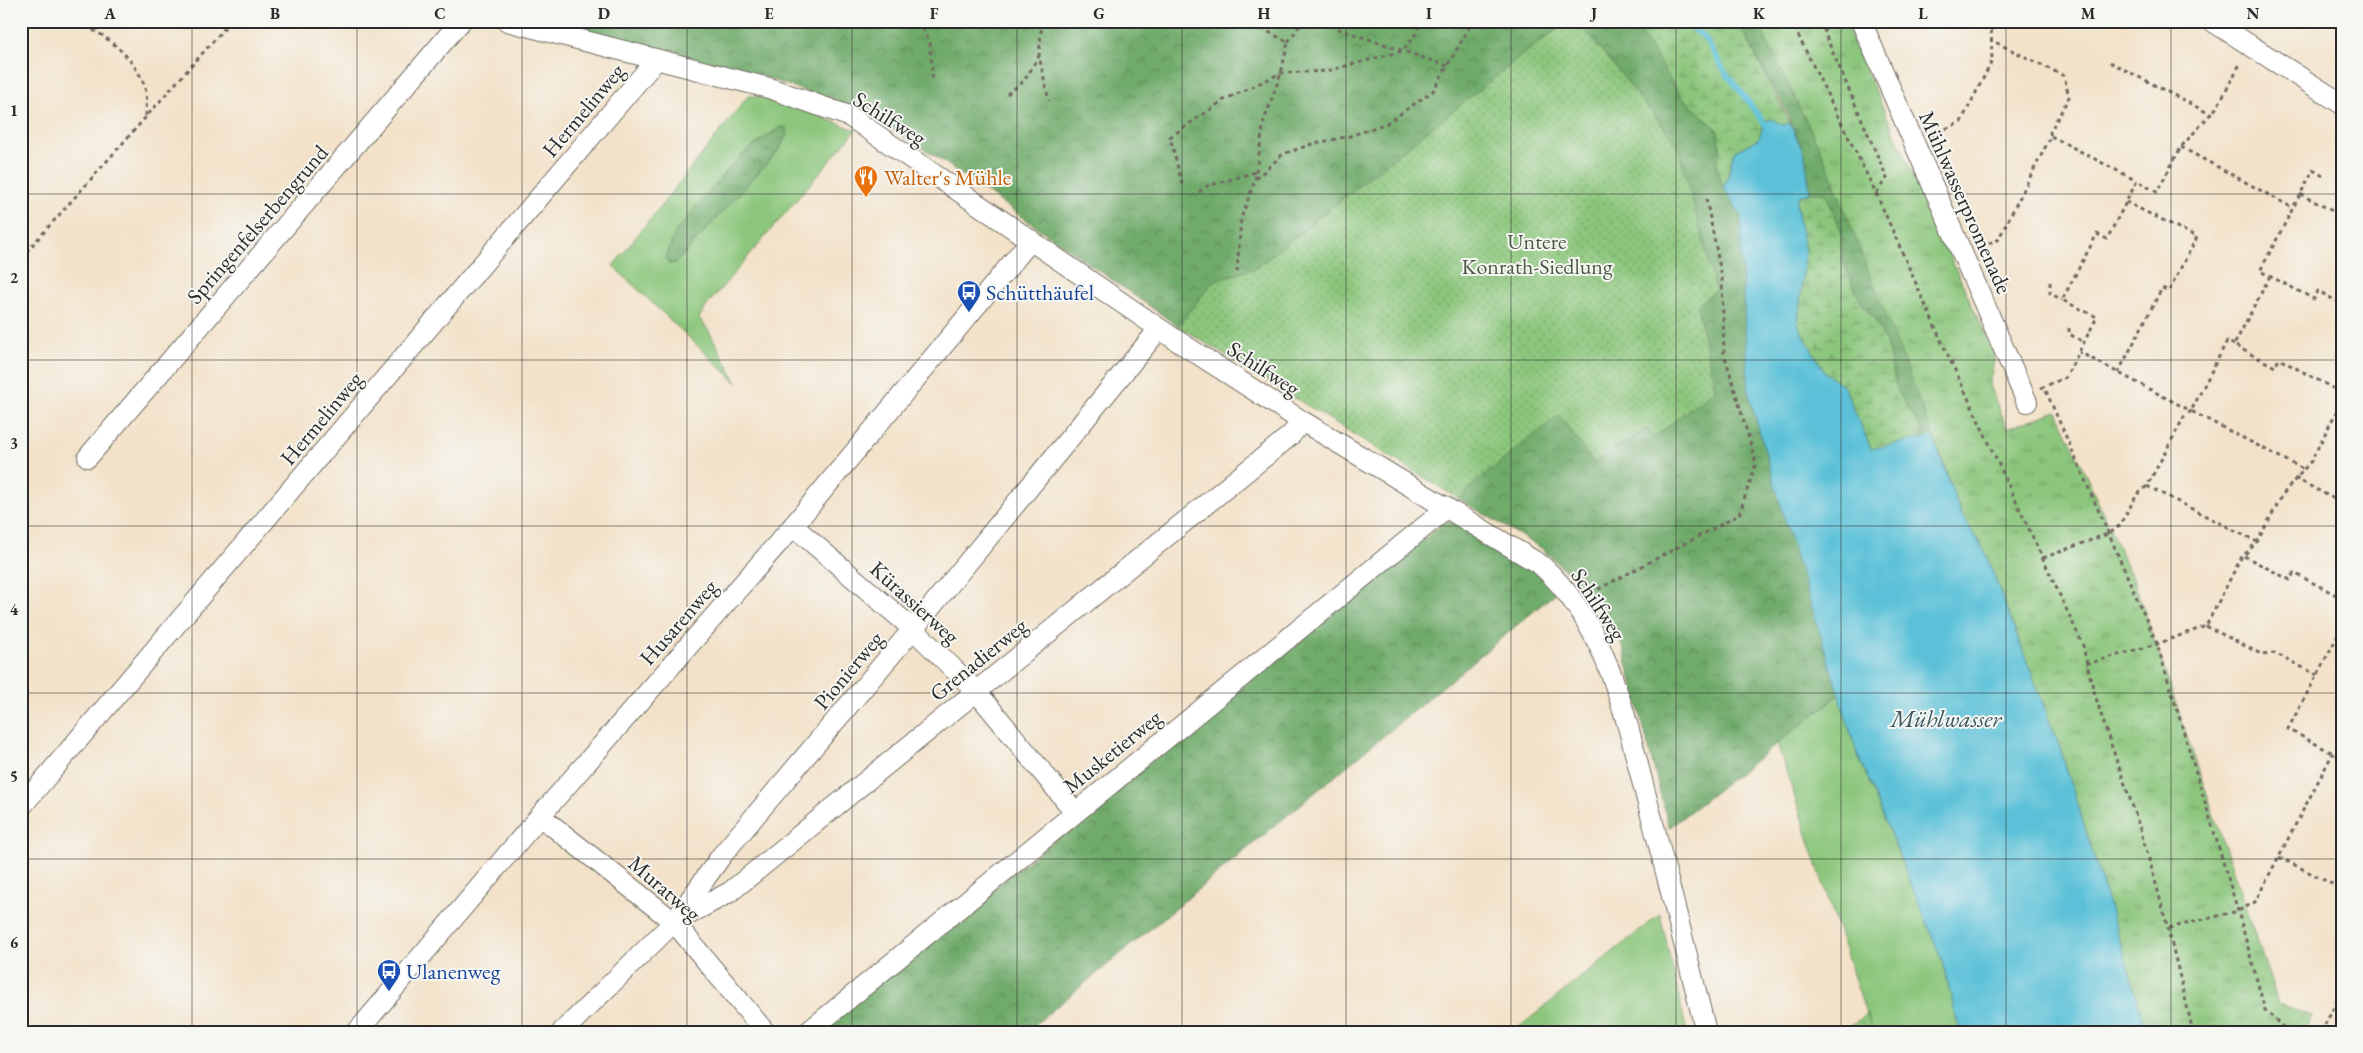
<svg xmlns="http://www.w3.org/2000/svg" width="2363" height="1053" viewBox="0 0 2363 1053" font-family="'EB Garamond',serif">
<defs>
<pattern id="forest-crowns" width="20" height="18" patternUnits="userSpaceOnUse" patternTransform="scale(1.25)"><rect width="20" height="18" fill="#70ab6b"/><path d="M2 6a3 3 0 1 1 6 0M12 15a3 3 0 1 1 6 0" fill="none" stroke="#5c8b58"/></pattern>
<pattern id="wetland-marsh" width="20" height="14" patternUnits="userSpaceOnUse" patternTransform="scale(1.25)"><rect width="20" height="14" fill="#8bc67b"/><path d="M1 5h8M5 5V1M11 12h8M15 12V8" fill="none" stroke="#72a165"/></pattern>
<pattern id="park-tufts" width="24" height="20" patternUnits="userSpaceOnUse" patternTransform="scale(1.25)"><rect width="24" height="20" fill="#8bc67b"/><path d="M3 7l-1-3M5 7V3M7 7l1-3M15 17l-1-3M17 17v-4M19 17l1-3" fill="none" stroke="#72a165"/></pattern>
<pattern id="garden-dots" width="8" height="8" patternUnits="userSpaceOnUse" patternTransform="scale(1.25)"><rect width="8" height="8" fill="#8bc67b"/><path d="M2 2h.1M6 6h.1" fill="none" stroke="#72a165" stroke-width="1.8" stroke-linecap="round"/></pattern>
</defs>
<rect width="100%" height="100%" fill="#f6f6f2"/>
<filter id="ink" filterUnits="userSpaceOnUse"><feTurbulence type="fractalNoise" baseFrequency=".02" numOctaves="2"/><feDisplacementMap in="SourceGraphic" scale="10" xChannelSelector="R" yChannelSelector="G"/><feConvolveMatrix kernelMatrix="1 2 1 2 8 2 1 2 1" color-interpolation-filters="sRGB"/></filter>
<filter id="wash" filterUnits="userSpaceOnUse"><feTurbulence type="fractalNoise" baseFrequency=".0096" numOctaves="4" result="noise"/><feDisplacementMap in="SourceGraphic" scale="20" xChannelSelector="R" yChannelSelector="G"/><feGaussianBlur stdDeviation="1.12" result="paint"/><feColorMatrix in="noise" values="0 0 0 0 0 0 0 0 0 0 0 0 0 0 0 0 0 1.4 0 .05"/><feComposite in="paint" operator="in"/></filter>
<g filter="url(#wash)">
<rect width="100%" height="100%" fill="#f3e2c9"/>
<!-- grass -->
<g fill="#8bc67b" stroke="#5b7853" fill-rule="evenodd">
<path d="M749,95L786,104L856,130L708,304L699,318L709,331L737,383L613,266ZM780,127L681,258L723,175L745,152Z"/>
<path d="M1839,695L1856,750L1942,960L1960,1032H1874L1866,1014L1777,743Z"/>
<path d="M1660,914L1687,1032H1513Z"/>
</g>
<!-- forest -->
<g fill="url(#forest-crowns)" stroke="#4e6b4b">
<path d="M547,21H1569L1534,46L1256,268L1214,281L1178,326L934,155L862,111L764,77Z"/>
<path d="M1578,21H1633L1681,96L1717,129L1721,151L1717,160V169L1723,187L1741,215V253L1749,395L1789,534L1839,695L1669,828L1623,647L1600,602L1541,548L1459,499L1477,481L1559,415L1594,463L1647,428L1715,389L1697,305L1677,144Z"/>
<path d="M1738,21H1758L1824,157L1941,426L1933,436L1921,440L1922,430L1898,392L1886,342L1875,320L1859,299L1842,260L1841,230L1825,193H1810L1805,156L1787,113Z"/>
<path d="M781,127L786,128L787,135L779,150L676,263L669,264L666,258L675,232L723,175L745,152Z"/>
<path d="M1446,521L1458,523L1528,564L1557,592L1026,1032H818Z"/>
</g>
<!-- wetland -->
<g fill="url(#wetland-marsh)" stroke="#5b7853">
<path d="M1633,21H1738L1790,123L1783,125L1764,122L1760,138L1734,152C1730,162 1730,178 1723,187L1717,169V160L1721,151L1717,129L1681,96Z"/>
<path d="M1810,193H1825L1841,230L1842,260L1859,299L1875,320L1886,342L1898,392L1922,430L1921,440L1871,449L1844,386L1825,373L1798,325L1805,252L1796,202L1799,196Z"/>
</g>
<!-- park -->
<path fill="url(#park-tufts)" stroke="#5b7853" d="M1757,21H1844L1995,356L1989,385L2007,428L2057,411L2135,584L2279,1005L2312,1016L2305,1032H2146L2132,980L2061,751L1985,552L1960,512L1942,459L1824,157Z"/>
<!-- garden -->
<g fill="url(#garden-dots)" stroke="#5b7853">
<path d="M1569,21H1578L1677,144L1716,290L1697,305L1715,389L1653,438L1647,428L1594,463L1559,415L1477,481L1459,499L1178,326L1214,281L1256,268L1534,46Z"/>
<path d="M1866,1014L1874,1032H1844Z"/>
</g>
<!-- water -->
<path fill="#5bc1d8" stroke="#437682" d="M1771,119L1783,125L1790,123L1805,156L1810,193L1799,196L1796,202L1805,252L1798,325L1825,373L1844,386L1871,449L1933,436L1960,512L1985,552L2061,751L2132,980L2146,1032H1960L1942,960L1856,750L1789,534L1749,395L1741,253V215L1723,187C1730,178 1730,162 1734,152L1759,138L1764,122Z"/>
<g fill="none" stroke-linecap="round" stroke-linejoin="round">
<!-- stream -->
<path stroke="#5bc1d8" stroke-width="5.5" d="M1683,21L1704,37L1724,70L1768,128"/>
</g>
</g>
<g filter="url(#ink)">
<g fill="none" stroke-linecap="round" stroke-linejoin="round">
<!-- minor casing -->
<g stroke="#716b62" stroke-width="22">
<g id="minor">
<path d="M507,21L769,88L849,116L1176,340L1302,421L1541,565C1612,629 1627,727 1651,815C1670,887 1688,959 1706,1032"/>
<path d="M1861,21L2027,402"/>
<path d="M2212,21L2342,104"/>
<path d="M88,457L461,21"/>
<path d="M793,526L913,629L976,691L1075,812"/>
<path d="M21,807L656,60"/>
<path d="M540,816L674,922L765,1032"/>
<path d="M678,920L730,892L1291,435L1302,421"/>
<path d="M357,1032L540,816L793,526L1031,240"/>
<path d="M562,1032L674,922L722,855L913,629L1159,329"/>
<path d="M808,1032L1435,518L1445,506"/>
</g>
</g>
<!-- path -->
<g stroke="#716b62" stroke-width="3" stroke-dasharray="4 4" stroke-linecap="butt">
<path d="M22,21C42,27 64,20 84,26C109,35 141,65 146,92C147,100 146,108 146,116"/>
<path d="M90,21L100,33"/>
<path d="M919,21L930,43L933,81"/>
<path d="M1042,21L1039,56L1049,101"/>
<path d="M1247,21L1288,42L1281,73L1264,121L1255,179"/>
<path d="M1315,21L1448,66"/>
<path d="M1791,21L1876,193L1940,338L2083,645C2095,708 2120,766 2139,826C2160,894 2177,963 2193,1032"/>
<path d="M1823,21L1825,34L1887,178L1876,193"/>
<path d="M1288,42L1303,21"/>
<path d="M2110,62L2212,115"/>
<path d="M1007,94L1024,81L1039,56"/>
<path d="M1931,135L1961,122L1992,61L1991,21"/>
<path d="M2051,136L2137,181"/>
<path d="M2181,147L2293,208"/>
<path d="M2323,176L2313,170L2260,271L2314,299L2318,291L2342,304"/>
<path d="M1182,184L1170,137L1224,100L1281,73L1327,71L1403,51L1417,32L1420,21"/>
<path d="M1199,192L1207,186L1256,172"/>
<path d="M2300,194L2342,216"/>
<path d="M1981,246L1998,240L2051,136L2050,132L2069,97L2064,76L1991,40"/>
<path d="M21,258L231,21"/>
<path d="M1237,272L1241,219L1255,180L1283,154L1312,144L1350,136L1387,123L1433,91L1473,21"/>
<path d="M2270,276L2234,345L2275,367L2279,359L2342,393"/>
<path d="M2050,282V293L2062,300"/>
<path d="M2069,328V334L2084,342"/>
<path d="M2234,345L2227,341L2191,411L2303,469"/>
<path d="M2118,373L2162,288L2169,291L2197,237L2126,202"/>
<path d="M2041,388L2066,377L2097,317L2062,300L2097,234L2107,239L2137,181L2157,192L2181,147L2217,107L2241,62"/>
<path d="M2046,391L2157,644L2238,911L2265,1010L2283,1027L2305,1031L2316,1029"/>
<path d="M2295,478L2342,503"/>
<path d="M2147,486L2257,542"/>
<path d="M2244,556L2290,580L2294,573L2342,598"/>
<path d="M2043,558L2110,533L2119,526L2137,495L2147,486L2184,417L2191,411L2079,352"/>
<path d="M1591,593L1739,515L1756,463L1724,353L1722,278L1706,198"/>
<path d="M2206,626L2261,654L2275,653L2317,675"/>
<path d="M2342,628L2288,729L2342,758"/>
<path d="M2086,664L2157,644L2206,626L2241,558L2257,542L2283,494L2311,461L2342,401"/>
<path d="M2279,857L2342,889"/>
<path d="M2169,928L2238,911L2255,902L2333,753"/>
<path d="M2321,1032L2342,992"/>
</g>
<!-- minor -->
<use href="#minor" stroke="#fff" stroke-width="20"/>
</g>
</g>
<!-- grid -->
<path fill="none" stroke="#2b2b2b" stroke-width="1" stroke-opacity="0.55" d="M192,21V1032M357,21V1032M522,21V1032M687,21V1032M852,21V1032M1017,21V1032M1182,21V1032M1346,21V1032M1511,21V1032M1676,21V1032M1841,21V1032M2006,21V1032M2171,21V1032M21,194H2342M21,360H2342M21,526H2342M21,693H2342M21,859H2342"/>
<!-- icons -->
<defs>
<g id="restaurant-pin" transform="scale(1.25)"><path d="M0 17L-7.5 6A9.5 9.5 0 1 1 7.5 6Z" fill="#e8710a" stroke="#f6f6f2"/><path d="M-5-6h1v4h1v-4h1v4h1v-4h1v5L-1.5 .5V6h-2V.5L-5-1ZM5-6V6H3V1.5H1.5Q1.5-4 5-6Z" fill="#fff"/></g>
<g id="bus-pin" transform="scale(1.25)"><path d="M0 17L-7.5 6A9.5 9.5 0 1 1 7.5 6Z" fill="#1a4fb4" stroke="#f6f6f2"/><path d="M-5-6H5V4H4V6H2V4H-2V6H-4V4H-5ZM-3.5-4V0h7V-4ZM-3.5 1.2v1.5H-2V1.2ZM2 1.2v1.5H3.5V1.2Z" fill="#fff"/></g>
</defs>
<g fill-rule="evenodd">
<use href="#restaurant-pin" x="866" y="177"/>
<use href="#bus-pin" x="969" y="292"/>
<use href="#bus-pin" x="389" y="971"/>
</g>
<g text-anchor="middle" stroke-width="4" stroke-linejoin="round" paint-order="stroke">
<!-- street labels -->
<g font-size="22" fill="#2b2b2b" stroke="#f6f6f2">
<text transform="translate(583 110) rotate(-50)" y="8">Hermelinweg</text>
<text transform="translate(890 118) rotate(32)" y="8">Schilfweg</text>
<text transform="translate(1966 202) rotate(66)" y="8">Mühlwasserpromenade</text>
<text transform="translate(257 224) rotate(-49)" y="8">Springenfelserbengrund</text>
<text transform="translate(1264 368) rotate(33)" y="8">Schilfweg</text>
<text transform="translate(321 418) rotate(-50)" y="8">Hermelinweg</text>
<text transform="translate(915 602) rotate(42)" y="8">Kürassierweg</text>
<text transform="translate(1599 604) rotate(57)" y="8">Schilfweg</text>
<text transform="translate(678 622) rotate(-49)" y="8">Husarenweg</text>
<text transform="translate(978 659) rotate(-39)" y="8">Grenadierweg</text>
<text transform="translate(848 670) rotate(-50)" y="8">Pionierweg</text>
<text transform="translate(1112 751) rotate(-39)" y="8">Musketierweg</text>
<text transform="translate(665 888) rotate(41)" y="8">Muratweg</text>
</g>
<!-- food labels -->
<g font-size="22" fill="#c56008" stroke="#f6f6f2" text-anchor="start">
<text x="884" y="185">Walter's Mühle</text>
</g>
<!-- park labels -->
<g font-size="22" fill="#485a43" stroke="#f6f6f2">
<text x="1537" y="249">Untere<tspan x="1537" dy="25">Konrath-Siedlung</tspan></text>
</g>
<!-- transit labels -->
<g font-size="22" fill="#164399" stroke="#f6f6f2" text-anchor="start">
<text x="986" y="300">Schütthäufel</text>
<text x="406" y="979">Ulanenweg</text>
</g>
<!-- water labels -->
<g font-size="24" font-style="italic" fill="#39585f" stroke="#f6f6f2">
<text x="1946" y="727">Mühlwasser</text>
</g>
</g>
<!-- margin -->
<rect width="2363" height="1053" fill="none" stroke="#f6f6f2" stroke-width="55"/>
<rect x="28" y="28" width="2308" height="998" fill="none" stroke="#2b2b2b" stroke-width="2"/>
<g font-size="16" text-anchor="middle" font-weight="bold" fill="#2b2b2b">
<text x="110" y="19">A</text>
<text x="275" y="19">B</text>
<text x="440" y="19">C</text>
<text x="604" y="19">D</text>
<text x="769" y="19">E</text>
<text x="934" y="19">F</text>
<text x="1099" y="19">G</text>
<text x="1264" y="19">H</text>
<text x="1429" y="19">I</text>
<text x="1594" y="19">J</text>
<text x="1759" y="19">K</text>
<text x="1923" y="19">L</text>
<text x="2088" y="19">M</text>
<text x="2253" y="19">N</text>
<text x="14" y="116">1</text>
<text x="14" y="283">2</text>
<text x="14" y="449">3</text>
<text x="14" y="615">4</text>
<text x="14" y="782">5</text>
<text x="14" y="948">6</text>
</g>
</svg>
